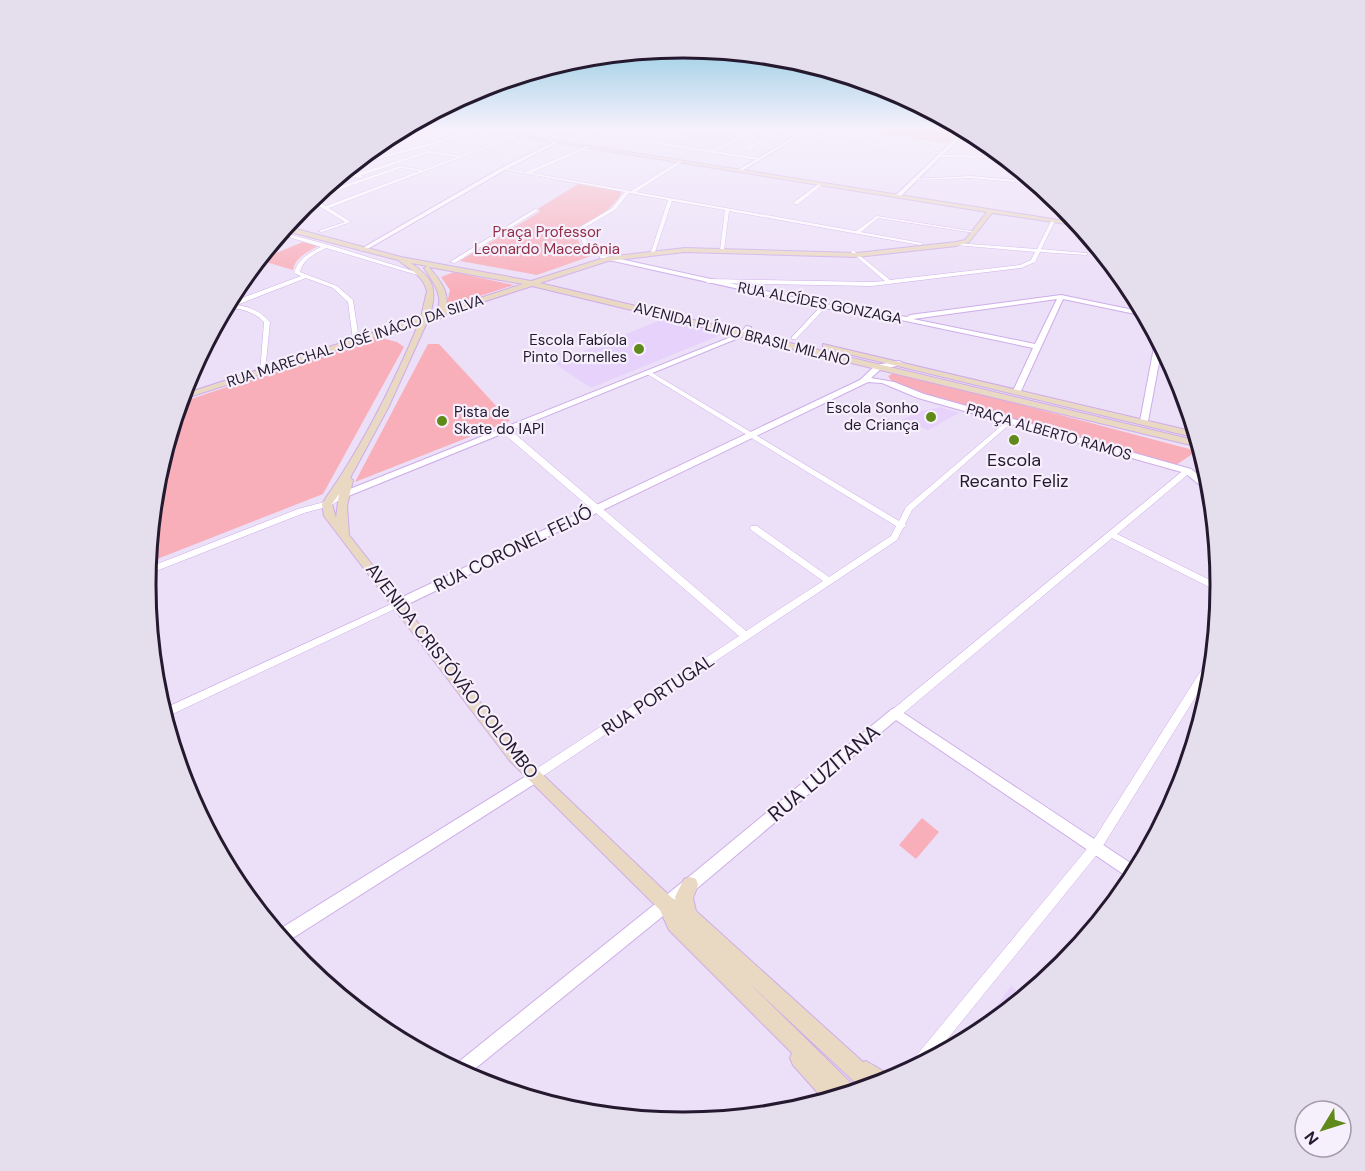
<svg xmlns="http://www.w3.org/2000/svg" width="1365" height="1171" viewBox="0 0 1365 1171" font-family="'DM Sans',sans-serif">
<rect width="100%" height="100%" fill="#ecdff8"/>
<!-- built -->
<g fill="#e7d2fb">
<path d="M692,128H752L713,149L676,144L689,136L674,134Z"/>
<path d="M666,318L723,334L591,388L554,363Z"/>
<path d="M940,407L959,413L928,430L902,420L918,412Z"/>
<path d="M1011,986L1024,997L976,1035Z"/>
</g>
<!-- green -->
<g fill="#f9afba">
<path d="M891,128H961L962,129L947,143L883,134Z"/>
<path d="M578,184L622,192C613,210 596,218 579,227C573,241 583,248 594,255L537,275L460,261L541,211L536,210Z"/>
<path d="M303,242L318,246C308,252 295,257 293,270L259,260Z"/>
<path d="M454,272L514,285L446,307L450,290L441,277Z"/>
<path d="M377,337L397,342L404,347L323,494L147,563L155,480L179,403Z"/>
<path d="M428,344H439L510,421L355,482Z"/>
<path d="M894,373H902L1197,451L1176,465L917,392L893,383L888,376Z"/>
<path d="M922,818L939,832L916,859L899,845Z"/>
</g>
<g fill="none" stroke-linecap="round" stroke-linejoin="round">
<!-- minor casing -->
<g stroke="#ceade9" stroke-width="1">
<g id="minor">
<path d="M479,128L482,129L433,145L350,166L354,163L431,143Z"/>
<path d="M628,128H632L614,136L654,142L686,128H689L658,142L711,151L755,128H762L944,153L942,154L780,132L748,150H746V148L776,132L758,129L715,151L759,158L758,160L569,130L571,129L610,135Z"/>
<path d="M517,134L520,135L329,208L351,222L322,232L318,231L345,222L309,200L315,195L400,166L423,170L457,157L428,153L360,176H362V178L353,177L328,184L333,181L428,151L461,156ZM401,168L419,171L326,206L313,199Z"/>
<path d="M387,142L388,144L374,147L377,144Z"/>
<path d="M587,146L590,147L531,173L631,191L681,160L682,162L636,192L856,231L877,216L977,232L975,233L878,218L861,232L922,243V244L920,245L729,211L724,250L722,251L720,250L725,210L672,201L655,252L653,253L651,252L668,200L629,193L615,210L584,228C583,242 593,248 604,256V257L602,258C590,252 577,243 580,227L612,208L625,192L501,169L503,168L526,172Z"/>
<path d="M939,155L1002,156L1004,158L938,157Z"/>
<path d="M971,176L1034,182L1036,184L971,178L915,180L913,179Z"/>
<path d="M820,183L823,184L798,204H794V202Z"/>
<path d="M1058,202L1063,206L1069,224L1065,223Z"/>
<path d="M535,209L539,210L455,263L450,262Z"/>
<path d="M1053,220L1055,221L1041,249L1085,253H1087V255L1040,252L1035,262L1021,268L872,286L708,283L705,281L708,279L872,282L885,281L851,252V251L853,250L890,280L1020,265L1031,260L1035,252L956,245L954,244L956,243L1037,249L1051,221Z"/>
<path d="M281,232L329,245L426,275L421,276L326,248C315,254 303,259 300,272L337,286L353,300L359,340L356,342L353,340L348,302L333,288L306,278L237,305C251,307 261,312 270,322L265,372L260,373L264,322C253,311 240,308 225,308L226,304L301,276L294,273C298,259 309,253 321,247L279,234Z"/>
<path d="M822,305L827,306L796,339H792V337Z"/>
<path d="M647,372H651L899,521L906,507L1007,421L1009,420L1012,422L912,510L905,524L906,526L903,528L897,540L534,782L530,781L528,777L530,773L739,636L502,432V428H508L746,631L823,581L751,530L750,528L751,526H757L829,577L891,536L896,526L647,374Z"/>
<path d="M1185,469H1191L1192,471L1117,534L1220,585L1219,592L1112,538L900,716L896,717L892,716L891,713L892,710Z"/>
<path d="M340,493H343L347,495L330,506L304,513L146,575L147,568L298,509L324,502Z"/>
<path d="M398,601L401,602L403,604L401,606L164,718L161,710Z"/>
<path d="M1213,657L1211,672L1099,852L932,1058L910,1070L909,1067L911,1062L1091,844L1209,658Z"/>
</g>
</g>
<!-- tertiary casing -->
<g stroke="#ceade9" stroke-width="2">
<g id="tertiary">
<path d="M499,128H504L492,132L490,131Z"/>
<path d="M574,128H579L548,141L545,140Z"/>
<path d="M809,128H813L740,172L736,171Z"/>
<path d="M964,130L967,131L900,197H896V195Z"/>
<path d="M556,141L559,142L505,170L364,251L359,250L501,168Z"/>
<path d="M602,255L824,304L907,317L910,315L1061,295L1143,312L1145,316L1063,299L1021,391L1017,393L1013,391L1033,348L901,320L824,308L600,258V256ZM1057,299L1035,344L913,319Z"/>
<path d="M746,326L751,327L746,335L346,497L343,498L338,495L340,493L741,333Z"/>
<path d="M1158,340L1162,347L1148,421L1144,423L1140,421L1155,342Z"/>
<path d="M899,361L903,363L902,365L881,369L871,378L894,382L924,394L1191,469L1210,484L1211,492L1207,491L1185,473L918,398L882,383L868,382L402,607H394L393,604L394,601L860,380L876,365Z"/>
<path d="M896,708L1138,868L1132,880L896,720L695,890L466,1076L451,1068L685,880L892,709Z"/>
<path d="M534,771L539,773L541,777L539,781L285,943L275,932Z"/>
</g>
</g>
<!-- secondary casing -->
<g stroke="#ceade9" stroke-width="2">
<g id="secondary">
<path d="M467,128H475L1077,223L1080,226L992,213L969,242L956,246L857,257L685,252L608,261L540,283L1198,441L1199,447L532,286L442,315L441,318L428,320L388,408L350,478L353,480L347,506L349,535L520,753L672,898L676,900L675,897L684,879L690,877L696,879L698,885L693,898L696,911L863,1062L866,1061L892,1076L893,1079L863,1090L748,982L855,1087L857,1092L825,1101L793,1065L790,1058L792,1053L669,930L660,910L510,761L324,516L322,504C329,492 338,481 345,469C374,423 398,373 419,323L180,400L181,395L421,317L427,291C423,276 410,269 398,260L283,230L285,226L401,257L531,281L607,257L685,248L857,253L956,242L965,240L987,212ZM411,263L427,266L424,268C433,282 444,295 437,312L430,314C438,289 433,278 411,263ZM429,267L523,284L446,309C450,292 439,279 429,267ZM339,494L336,518L332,504Z"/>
<path d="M823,344L1195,432L1197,438L823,348Z"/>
</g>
</g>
<!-- minor -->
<use href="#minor" fill="#fff" fill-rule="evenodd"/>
<!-- tertiary -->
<use href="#tertiary" fill="#fff" fill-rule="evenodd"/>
<!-- secondary -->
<use href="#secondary" fill="#e9d8c2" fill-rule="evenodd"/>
</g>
<!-- sky -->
<linearGradient id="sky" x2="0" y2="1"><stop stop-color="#6fbdd9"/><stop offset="0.44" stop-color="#f6f1fc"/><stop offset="1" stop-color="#f6f1fc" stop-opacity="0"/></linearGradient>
<rect width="1365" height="292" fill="url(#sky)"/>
<!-- markers -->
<g fill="#5f8a19" stroke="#f6effc" stroke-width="2">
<circle cx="639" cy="349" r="6"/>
<circle cx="931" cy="417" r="6"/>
<circle cx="442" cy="421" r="6"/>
<circle cx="1014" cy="440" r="6"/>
</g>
<g text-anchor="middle" stroke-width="4.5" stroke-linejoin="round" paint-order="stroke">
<!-- far-park labels -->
<g font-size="15" fill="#912f47" stroke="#f6effc">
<text x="547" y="237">Praça Professor<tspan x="547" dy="17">Leonardo Macedônia</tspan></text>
</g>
<!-- far-street labels -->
<g font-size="15" fill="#25192f" stroke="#f6effc">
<text transform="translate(820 303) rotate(11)" y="5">RUA ALCÍDES GONZAGA</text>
<text transform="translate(742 334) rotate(14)" y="5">AVENIDA PLÍNIO BRASIL MILANO</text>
<text transform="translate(355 341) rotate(-18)" y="5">RUA MARECHAL JOSÉ INÁCIO DA SILVA</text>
<text transform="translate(1049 432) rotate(16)" y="5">PRAÇA ALBERTO RAMOS</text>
</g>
<!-- far-poi labels -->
<g font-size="15" fill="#25192f" stroke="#f6effc" text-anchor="end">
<text x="627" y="345">Escola Fabíola<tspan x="627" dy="17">Pinto Dornelles</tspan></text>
<text x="919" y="413">Escola Sonho<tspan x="919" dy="17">de Criança</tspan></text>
<text x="454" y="417" text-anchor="start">Pista de<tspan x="454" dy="17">Skate do IAPI</tspan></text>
</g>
<!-- poi labels -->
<g font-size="18" fill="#25192f" stroke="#f6effc">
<text x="1014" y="466">Escola<tspan x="1014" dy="21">Recanto Feliz</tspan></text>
</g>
<!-- street labels -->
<g font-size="18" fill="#25192f" stroke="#f6effc">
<text transform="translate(513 549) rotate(-26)" y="6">RUA CORONEL FEIJÓ</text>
<text transform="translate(452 671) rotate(52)" y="6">AVENIDA CRISTÓVÃO COLOMBO</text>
<text transform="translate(658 695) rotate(-34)" y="6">RUA PORTUGAL</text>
</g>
<!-- near-street labels -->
<g font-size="21" fill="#25192f" stroke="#f6effc">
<text transform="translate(824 773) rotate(-40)" y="7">RUA LUZITANA</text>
</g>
</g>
<!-- crop -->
<path d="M0 0H1365V1171H0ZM156 585a527 527 0 1 1 1054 0a527 527 0 1 1-1054 0Z" fill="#e5deec" fill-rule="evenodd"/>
<path fill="none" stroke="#25192f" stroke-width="3" d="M156 585a527 527 0 1 1 1054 0a527 527 0 1 1-1054 0Z"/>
<!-- north arrow -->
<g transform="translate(1323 1129) rotate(232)"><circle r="28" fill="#f6effc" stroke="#a299aa" stroke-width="1.5"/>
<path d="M0-4.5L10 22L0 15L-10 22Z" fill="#5f8a19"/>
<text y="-9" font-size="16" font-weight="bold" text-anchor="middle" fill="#25192f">N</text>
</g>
</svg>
